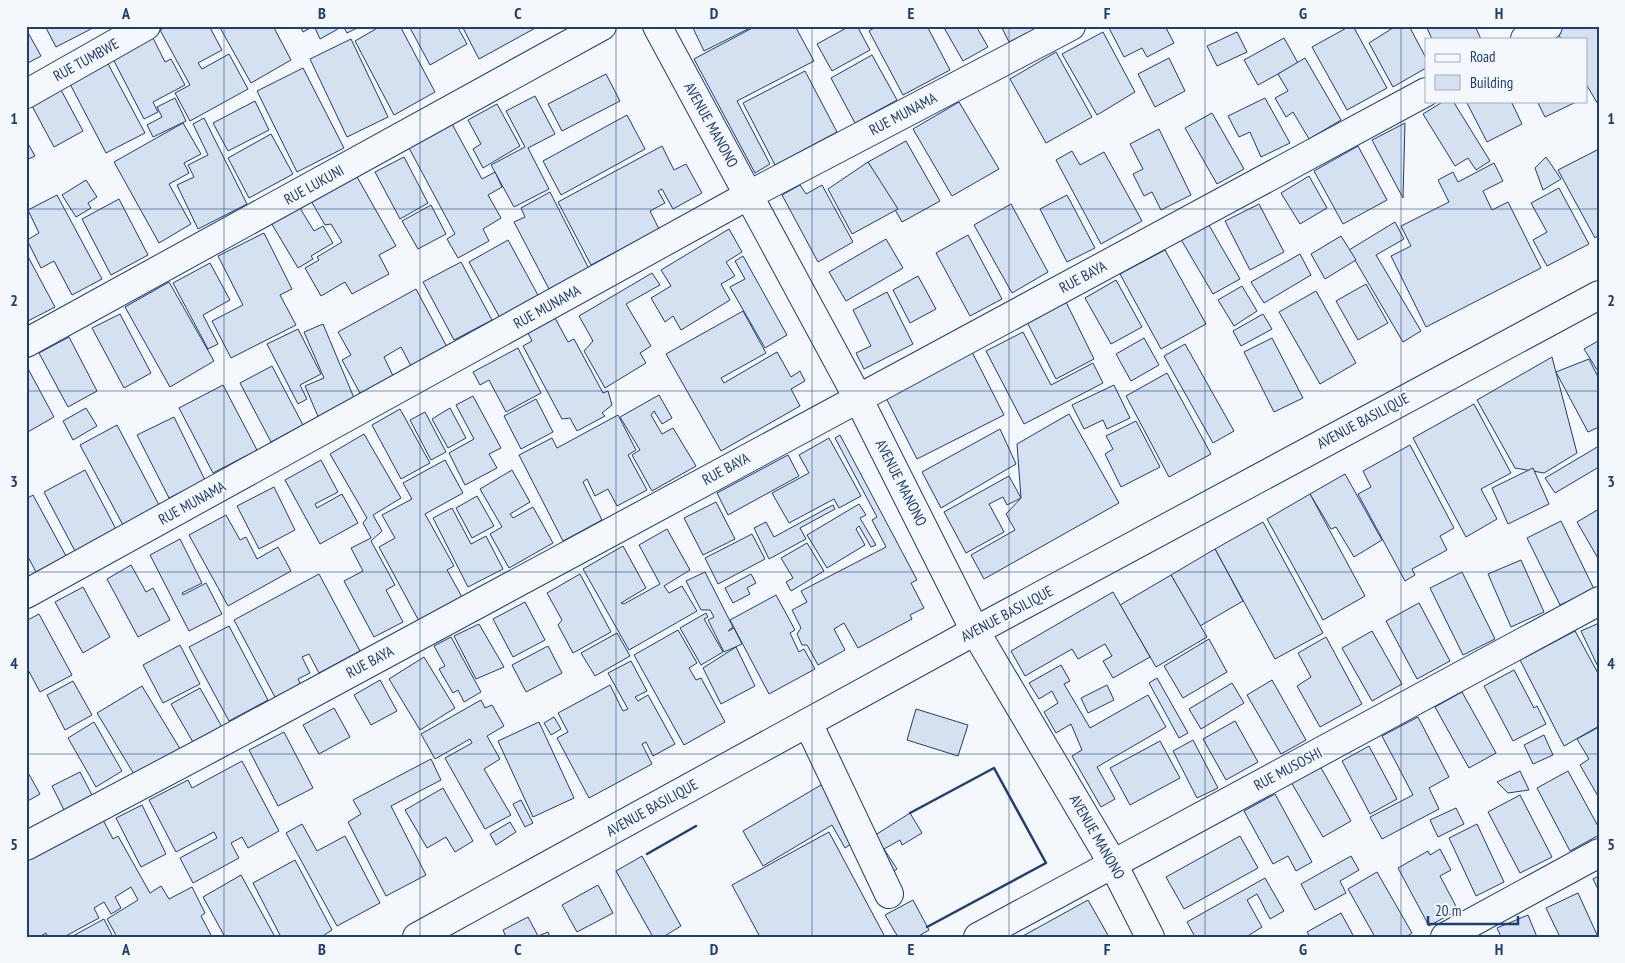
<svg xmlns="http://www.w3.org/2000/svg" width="1625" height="963" viewBox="0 0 1625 963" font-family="'PT Sans Narrow',sans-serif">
<rect width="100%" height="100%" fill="#f4f7fb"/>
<!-- building -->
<g fill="#d5e0f0" stroke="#1d3f73">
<path d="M45,26H89L91,29L56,47Z"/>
<path d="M168,26H209L222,50L198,63L202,69L229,54L248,89L190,121L175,93L190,85L160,30Z"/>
<path d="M219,26H273L291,60L251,83Z"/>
<path d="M300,26H314L303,32Z"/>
<path d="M314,26H337L338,29L320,39Z"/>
<path d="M343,26H361L347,33Z"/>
<path d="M381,26H400L435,92L394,115L355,41Z"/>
<path d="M409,26H457L467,44L430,65Z"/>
<path d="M462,26H539L479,59Z"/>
<path d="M692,26H754L704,51Z"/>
<path d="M756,26H795L814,61L737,101L770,164L755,173L694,59Z"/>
<path d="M850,26H857L870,50L832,71L817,44Z"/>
<path d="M877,26H927L950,70L903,95L869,31Z"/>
<path d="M943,26H976L988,47L963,61Z"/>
<path d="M1001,26H1037V28L1009,42Z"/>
<path d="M1108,26H1165L1174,43L1147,57L1142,48L1124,57Z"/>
<path d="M1350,26H1353L1387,88L1347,110L1312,47Z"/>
<path d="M1396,26H1409L1426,58V68L1393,87L1369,43Z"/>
<path d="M1426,26H1475L1481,39H1432Z"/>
<path d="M1566,26L1599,28V106L1586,84V39H1561L1557,31Z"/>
<path d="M26,29L41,56L26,64Z"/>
<path d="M1103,32L1135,92L1097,115L1062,54Z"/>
<path d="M1237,32L1247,52L1217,66L1207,46Z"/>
<path d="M152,36L165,62L171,59L185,85L153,102L158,112L144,119L112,57Z"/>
<path d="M1284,38L1298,63L1258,85L1244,60Z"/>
<path d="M351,39L388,117L347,137L310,59Z"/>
<path d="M1056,52L1092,117L1046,143L1010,79Z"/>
<path d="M872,55L897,100L855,123L831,78Z"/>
<path d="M1169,58L1185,91L1155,107L1138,74Z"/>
<path d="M1305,58L1341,120L1309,139L1293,112L1286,117L1275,98L1288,91L1278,74Z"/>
<path d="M107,62L145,133L106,153L69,82Z"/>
<path d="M303,68L344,148L297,172L257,91Z"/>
<path d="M805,71L837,132L775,165L743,103Z"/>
<path d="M606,74L620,101L562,131L548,104Z"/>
<path d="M60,88L83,131L54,147L31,104Z"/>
<path d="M535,96L555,134L528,148L549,189L514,207L491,165L525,147L506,111Z"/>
<path d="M175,98L186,121L153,137L147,125L162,117L157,107Z"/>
<path d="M1265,98L1290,143L1261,157L1250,132L1239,137L1228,116Z"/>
<path d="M255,101L269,130L228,151L213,123Z"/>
<path d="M1444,101H1453L1490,161L1476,170L1468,158L1455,166L1423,114Z"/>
<path d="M1466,101H1511L1522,124L1487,142Z"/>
<path d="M1537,101H1575L1576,102L1545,117Z"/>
<path d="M959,102L999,169L952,196L913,129Z"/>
<path d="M497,104L520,146L483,168L473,149L481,144L468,120Z"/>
<path d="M1212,113L1244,169L1217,184L1185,128Z"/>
<path d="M627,115L645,149L561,195L543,161Z"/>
<path d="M204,118L247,204L198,229L177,185L194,177L188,165L208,155L193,124Z"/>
<path d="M183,123L201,154L184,163L189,173L169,184L191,224L159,243L114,162Z"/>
<path d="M1405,123L1403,198L1372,140Z"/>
<path d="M452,124L482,179L495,172L502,187L488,195L501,218L483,229L489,241L458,258L447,239L455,234L409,148Z"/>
<path d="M1159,129L1191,195L1161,210L1152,192L1144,196L1133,174L1143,169L1130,144Z"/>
<path d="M271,134L293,174L249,198L228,158Z"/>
<path d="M26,140L35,156L26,160Z"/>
<path d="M906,141L940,201L902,222L868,162Z"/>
<path d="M662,146L674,170L686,164L702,193L673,209L662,189L658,191L665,203L650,211L659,229L591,265L558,202Z"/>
<path d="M1358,146L1387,200L1343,224L1314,171Z"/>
<path d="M1599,149V235L1595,238L1558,170Z"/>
<path d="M1072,151L1080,165L1104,152L1142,221L1101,244L1056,160Z"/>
<path d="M404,157L428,203L400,219L375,172Z"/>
<path d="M1546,157L1561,179L1543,190L1535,168Z"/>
<path d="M868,162L898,209L852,234L828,189Z"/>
<path d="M1494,163L1503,181L1483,191L1492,210L1508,202L1541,268L1426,327L1391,256L1411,246L1401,226L1449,202L1438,180L1453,172L1458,182Z"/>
<path d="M356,175L396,246L379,255L389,274L352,294L345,282L321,296L305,268L319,260L317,257L342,242L331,224L325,225L311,201Z"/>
<path d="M1309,176L1327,208L1300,224L1281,193Z"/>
<path d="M86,180L97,197L88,203L91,208L76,217L62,195Z"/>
<path d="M800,185L806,194L822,185L853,242L818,262L782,195Z"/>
<path d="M1559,188L1589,244L1547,266L1533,240L1547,232L1531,203Z"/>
<path d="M550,192L589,269L549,289L514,222L525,217L521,208Z"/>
<path d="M57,195L102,279L72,295L54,261L41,268L27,240L39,233L28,210Z"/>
<path d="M1067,195L1095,248L1067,262L1040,209Z"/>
<path d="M119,199L148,255L111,275L82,219Z"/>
<path d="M303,202L301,210L314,231L323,226L333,243L311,256L313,259L298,268L270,221Z"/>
<path d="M1011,204L1048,272L1012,293L974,225Z"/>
<path d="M1259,204L1284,252L1250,270L1225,221Z"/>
<path d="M431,205L446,234L418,249L402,221Z"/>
<path d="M1206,220L1240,279L1213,294L1179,236Z"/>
<path d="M1395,222L1404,239L1376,255L1421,331L1403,342L1349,250Z"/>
<path d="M729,229L742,252L726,262L735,276L721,284L730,300L681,330L673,316L665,322L651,298L671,286L661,270Z"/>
<path d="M264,233L292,289L280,295L296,325L231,358L212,321L243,305L218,256Z"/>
<path d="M968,235L1002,299L970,316L936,253Z"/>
<path d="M1341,236L1356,260L1325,279L1311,254Z"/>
<path d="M886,239L903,268L846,301L829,272Z"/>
<path d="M508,240L539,297L500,318L469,262Z"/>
<path d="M1165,250L1206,324L1161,349L1120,274Z"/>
<path d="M26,253L55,307L26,322Z"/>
<path d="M1300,254L1311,275L1264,303L1251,282Z"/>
<path d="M743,256L787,335L765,348L730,287L745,279L735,261Z"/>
<path d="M461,262L492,320L454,340L423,282Z"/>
<path d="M210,263L230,300L203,315L218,344L208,349L173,283Z"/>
<path d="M652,273L660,285L626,304L651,346L640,353L646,363L605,388L584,351L593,341L579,316Z"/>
<path d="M918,276L936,309L910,323L893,290Z"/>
<path d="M1116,280L1142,327L1111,344L1085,298Z"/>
<path d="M169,282L214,361L170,387L125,307Z"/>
<path d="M1366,284L1388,323L1358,340L1336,301Z"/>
<path d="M1242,286L1257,311L1234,326L1218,300Z"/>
<path d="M416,289L447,347L411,366L401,347L384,357L394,378L361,395L342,360L351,355L338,332Z"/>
<path d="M1316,291L1356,363L1320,384L1279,312Z"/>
<path d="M887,292L913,344L864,369L856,353L871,346L853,310Z"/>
<path d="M1066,302L1094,359L1056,379L1027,322Z"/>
<path d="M743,311L766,353L721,378L724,383L777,352L791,377L800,371L805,381L791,389L800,406L721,451L666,354Z"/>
<path d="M120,314L151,373L124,388L92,328Z"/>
<path d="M1263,314L1272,329L1241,346L1233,331Z"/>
<path d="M555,318L568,342L574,339L603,393L608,391L612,405L602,413L605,416L577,431L570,418L562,419L523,346L532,341L528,333Z"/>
<path d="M323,324L357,405L320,421L305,386L324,378L304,332Z"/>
<path d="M298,329L321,374L300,385L307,399L298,404L267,344Z"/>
<path d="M1023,332L1051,385L1093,363L1103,383L1024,424L986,351Z"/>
<path d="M69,337L97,391L68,407L39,353Z"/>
<path d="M1144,338L1159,365L1131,381L1116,354Z"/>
<path d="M1272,338L1303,398L1274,412L1244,352Z"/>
<path d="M1598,341L1599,343V373L1584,349Z"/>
<path d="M1185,344L1234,431L1213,443L1164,356Z"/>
<path d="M518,348L541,393L506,412L489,380L480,385L473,372Z"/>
<path d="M971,350L1004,415L917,459L884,394Z"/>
<path d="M1552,357L1577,453L1544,473L1515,468L1477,400Z"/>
<path d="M1589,359L1599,379V427L1588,432L1556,372Z"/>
<path d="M26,365L54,417L26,433Z"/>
<path d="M272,366L303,425L271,442L240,383Z"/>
<path d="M1167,373L1211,454L1169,477L1126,396Z"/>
<path d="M223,385L257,450L213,473L179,408Z"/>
<path d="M1114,385L1130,418L1107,429L1103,420L1084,429L1072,405Z"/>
<path d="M659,395L672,418L662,424L654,411L651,415L662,434L673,428L696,466L652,491L632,455L640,450L620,417Z"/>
<path d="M473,396L501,448L489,454L497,468L465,485L449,453L474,439L456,405Z"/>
<path d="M536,399L553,432L521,449L504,416Z"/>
<path d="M1474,404L1511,473L1481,489L1497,519L1466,537L1413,438Z"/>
<path d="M86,408L97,426L73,440L63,421Z"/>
<path d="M450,408L466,438L448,448L432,419Z"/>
<path d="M400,409L430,463L401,479L372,425Z"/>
<path d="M425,412L446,452L431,460L410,420Z"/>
<path d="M1069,414L1119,503L984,579L971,555L1015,530L1006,514L1021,498L1017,444Z"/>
<path d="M618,415L636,450L628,455L647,490L617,506L608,489L595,496L587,479L583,482L602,520L563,541L519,455L552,438L557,448Z"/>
<path d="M174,417L205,480L169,498L137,435Z"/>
<path d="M1136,421L1160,467L1121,487L1105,454L1113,449L1106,436Z"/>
<path d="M117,425L159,505L123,525L80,445Z"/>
<path d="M1000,429L1016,464L941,508L922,472Z"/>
<path d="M364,434L401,498L373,515L382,531L371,541L395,585L386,590L403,622L374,637L344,581L363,571L351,548L371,538L363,523L367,518L330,454Z"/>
<path d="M840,435L917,580L911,583L924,608L910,615L912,619L858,648L844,623L834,629L845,650L818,665L807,645H802L797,634L801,628L792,610L807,602L801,591L886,547L872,520L877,517L835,438Z"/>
<path d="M829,438L861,496L839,508L834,499L789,523L772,493L809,473L799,455Z"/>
<path d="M1410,445L1454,528L1440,536L1447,550L1412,569L1415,575L1405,581L1358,494L1371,487L1363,471Z"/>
<path d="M1599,446V467L1555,493L1545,478Z"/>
<path d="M788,455L799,476L728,515L717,493Z"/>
<path d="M321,460L338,492L315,504L317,508L342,494L358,523L320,544L285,480Z"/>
<path d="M445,460L463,493L425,514L454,566L447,570L462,597L419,621L379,547L395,538L382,515L412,499L403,483Z"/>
<path d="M1533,468L1549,504L1508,524L1492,488Z"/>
<path d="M85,470L117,531L76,553L44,492Z"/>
<path d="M512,470L530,502L510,514L513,518L533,507L553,543L509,568L490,534L502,527L480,489Z"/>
<path d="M1345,474L1382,540L1354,557L1336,527L1331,529L1310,494Z"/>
<path d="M1009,476L1021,498L1007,505L1003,497L989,504L1004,532L966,553L944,512Z"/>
<path d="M274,487L295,530L259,549L237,506Z"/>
<path d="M1310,494L1365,596L1323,620L1267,519Z"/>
<path d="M33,495L66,556L36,572L26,553V499Z"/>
<path d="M477,496L494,526L472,538L456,508Z"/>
<path d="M716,502L735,539L703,555L684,518Z"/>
<path d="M859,504L866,515L860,518L876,545L871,547L859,526L856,529L865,545L827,568L807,535Z"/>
<path d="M833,505L835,509L800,528L806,539L769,559L754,528L766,522L774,537Z"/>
<path d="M452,508L471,544L486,536L503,569L468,587L433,518Z"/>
<path d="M1599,509V560L1577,522Z"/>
<path d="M226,515L240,540L246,537L257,559L278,547L291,571L228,606L189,535Z"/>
<path d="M1561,521L1594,589L1560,605L1527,538Z"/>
<path d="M1263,522L1323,633L1275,659L1215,549Z"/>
<path d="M667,529L690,570L664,586L669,593L682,586L697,611L629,650L583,569L623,546L646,588L621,603L624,604L660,584L639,545Z"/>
<path d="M752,534L765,559L718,584L705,558Z"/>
<path d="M180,539L202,583L182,593L183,595L206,583L222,614L189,631L150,555Z"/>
<path d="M807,543L824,571L791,591L786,582L793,578L781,558Z"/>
<path d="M1215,549L1243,601L1200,626L1171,575Z"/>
<path d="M1521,560L1544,612L1511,627L1488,574Z"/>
<path d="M131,565L146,592L153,588L170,620L138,637L107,579Z"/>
<path d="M705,572L733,627L728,631L734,628L742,644L724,652L708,620L714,617L710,610H701L686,581Z"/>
<path d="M1462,572L1495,639L1463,655L1430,588Z"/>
<path d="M319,574L360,651L319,673L309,654L302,657L310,673L298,679L301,685L276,699L234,620Z"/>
<path d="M580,574L611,632L573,653L558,625L562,620L547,593Z"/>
<path d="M751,574L756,583L747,588L750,594L733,603L725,588Z"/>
<path d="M1171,575L1207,637L1156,667L1120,605Z"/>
<path d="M83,587L110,637L83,653L55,602Z"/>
<path d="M1113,592L1150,657L1113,678L1103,661L1112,656L1105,644L1078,659L1072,649L1025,676L1011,651Z"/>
<path d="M776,595L795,630L790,633L799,652L804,649L815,669L769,694L730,620Z"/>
<path d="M525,602L545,640L513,657L493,619Z"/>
<path d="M1419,603L1450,661L1417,679L1386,621Z"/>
<path d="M706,613L708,617L704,619L723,652L701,665L680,628Z"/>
<path d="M39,614L72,675L40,692L26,666V621Z"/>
<path d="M1599,623V669L1581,631Z"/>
<path d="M479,624L504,667L476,679L454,636Z"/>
<path d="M229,626L268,700L229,721L189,647Z"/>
<path d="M678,630L697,663L689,668L696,680L701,678L725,722L684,745L634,655Z"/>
<path d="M1372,631L1402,684L1372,701L1342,648Z"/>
<path d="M1575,631L1599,675V726L1564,746L1520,660Z"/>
<path d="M617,633L630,656L595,676L581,653Z"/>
<path d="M451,637L481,692L464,702L458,690L453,693L439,669L445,666L434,646Z"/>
<path d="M1326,637L1362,704L1320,727L1297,686L1311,677L1298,653Z"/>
<path d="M1209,639L1227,672L1183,698L1164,666Z"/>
<path d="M180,645L200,684L163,703L143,665Z"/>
<path d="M548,646L562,673L526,692L512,665Z"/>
<path d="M736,647L755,686L721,704L703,668Z"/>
<path d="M424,657L455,708L420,730L389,679Z"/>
<path d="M631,661L647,691L635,697L638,701L648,695L675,744L653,756L646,742L642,744L652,764L589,798L557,738L568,732L558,713L610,685L623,711L628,709L608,673Z"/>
<path d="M1061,665L1070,681L1064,684L1090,728L1148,695L1166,727L1097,767L1115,799L1101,807L1072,756L1082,750L1071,724L1056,733L1044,712L1058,703L1052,691L1039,699L1029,683Z"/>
<path d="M1514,670L1534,708L1537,706L1546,724L1513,741L1484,686Z"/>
<path d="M1157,678L1188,733L1179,738L1149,683Z"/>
<path d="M380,680L397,711L371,725L354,695Z"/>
<path d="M1272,680L1306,740L1281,754L1247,695Z"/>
<path d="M73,681L92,715L65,730L47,695Z"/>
<path d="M1232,683L1244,703L1201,729L1189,709Z"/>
<path d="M1107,685L1114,700L1088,713L1081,698Z"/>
<path d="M142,686L182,752L137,779L97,713Z"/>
<path d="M200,688L222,727L194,744L171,704Z"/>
<path d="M1462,692L1496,753L1469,768L1435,707Z"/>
<path d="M481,700L485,708L492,705L504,726L487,736L500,759L484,769L511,815L485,829L445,758L472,743L470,739L435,759L421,734Z"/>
<path d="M334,708L350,737L319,754L303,725Z"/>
<path d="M916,709L968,725L958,756L907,740Z"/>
<path d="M554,717L561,729L551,735L544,723Z"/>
<path d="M1418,717L1449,777L1429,788L1439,809L1382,839L1370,817L1413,795L1382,736Z"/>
<path d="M1235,721L1258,762L1226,780L1203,739Z"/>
<path d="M94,722L122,771L96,787L68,738Z"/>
<path d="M539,722L574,798L533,817L498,741Z"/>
<path d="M1599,727V798L1580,765L1589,759L1577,739Z"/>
<path d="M284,732L313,788L278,806L249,750Z"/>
<path d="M1544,735L1553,755L1533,764L1524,745Z"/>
<path d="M1193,740L1218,788L1197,798L1173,751Z"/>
<path d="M1160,741L1180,778L1130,805L1110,768Z"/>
<path d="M1369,746L1397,799L1370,814L1342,761Z"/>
<path d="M431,759L441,780L391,806L426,875L386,896L348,822L361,814L353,800Z"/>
<path d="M242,761L279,831L248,848L242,837L231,843L239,858L193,883L180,858L217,838L214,832L176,852L149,800L188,780L192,788Z"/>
<path d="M1320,766L1351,821L1323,837L1291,782Z"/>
<path d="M26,769L40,794L26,802Z"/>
<path d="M1520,771L1529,790L1508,793L1497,782Z"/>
<path d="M1568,771L1599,828V835L1570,851L1537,788Z"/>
<path d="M80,772L92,795L64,810L52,786Z"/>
<path d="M826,782L859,839L845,848L832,825L763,866L743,831Z"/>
<path d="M443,788L473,841L455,852L446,837L427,848L405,810Z"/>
<path d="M1275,794L1312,862L1296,871L1288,856L1273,864L1244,811Z"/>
<path d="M1520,795L1552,857L1520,873L1488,812Z"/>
<path d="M521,800L533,823L525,827L513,804Z"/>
<path d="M142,805L166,854L141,867L116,818Z"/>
<path d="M1456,808L1464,824L1438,837L1430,820Z"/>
<path d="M910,813L922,833L902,845L900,840L884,849L897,869L886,876L866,841Z"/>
<path d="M102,818L113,839L118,836L150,893L161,886L169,899L192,887L205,913L201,916L212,937H117L107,919L138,900L131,887L115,897L121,908L111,914L104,902L94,908L99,918L64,937H48L46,933L39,937H26V860Z"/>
<path d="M510,822L516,832L496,845L490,834Z"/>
<path d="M302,824L317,851L345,836L380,903L337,926L286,833Z"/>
<path d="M1477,824L1504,882L1476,896L1449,838Z"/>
<path d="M829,832L885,937H760L732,885Z"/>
<path d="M1240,836L1258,868L1184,909L1166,877Z"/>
<path d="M1440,849L1451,870L1440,876L1458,910L1429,926L1398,868L1428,851L1430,855Z"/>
<path d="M642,856L681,926L663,937H653L616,871Z"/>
<path d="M1351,856L1359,870L1340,881L1346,893L1315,910L1301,884Z"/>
<path d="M295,860L332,930L321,937H281L253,883Z"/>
<path d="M1377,872L1412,933L1406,937H1375L1348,889Z"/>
<path d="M241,875L275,937H225L203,897Z"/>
<path d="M1599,876V891L1593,879Z"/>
<path d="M1265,878L1284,911L1270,919L1257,894L1247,900L1262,927L1246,937H1195L1187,922Z"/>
<path d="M598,885L613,913L577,932L562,905Z"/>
<path d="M1578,893L1598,937H1560L1546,908Z"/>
<path d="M913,900L929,930L917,937H898L885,915Z"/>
<path d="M1088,900L1109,937H1021Z"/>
<path d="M1341,913L1354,937H1310L1307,932Z"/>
<path d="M1528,915L1537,937H1501L1497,928Z"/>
<path d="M528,917L538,936L548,932L550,937H506L503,930Z"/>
<path d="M104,919L113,937H71Z"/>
</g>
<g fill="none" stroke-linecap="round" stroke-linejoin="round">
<!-- minor casing -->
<g stroke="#1d3f73" stroke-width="30">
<g id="minor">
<path d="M657,26L858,398L975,631L1113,864L1150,937"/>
<path d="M1525,39L1548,26"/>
<path d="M26,94L146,26"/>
<path d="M26,343L602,26"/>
<path d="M26,594L749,195L1071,26"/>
<path d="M808,723L889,894"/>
<path d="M26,846L213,747L1426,92"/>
<path d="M417,937L975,631L1599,295"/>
<path d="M978,937L1599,601"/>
<path d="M1445,937L1599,853"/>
</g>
</g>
<!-- minor -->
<use href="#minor" stroke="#f4f7fb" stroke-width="28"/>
<!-- wall -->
<g stroke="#1d3f73" stroke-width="2.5">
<path d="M910,813L994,768L1046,863L927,927"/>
<path d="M647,854L696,826"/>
</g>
</g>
<!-- grid -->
<path fill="none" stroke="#1d3f73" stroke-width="1" stroke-opacity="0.55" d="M224,26V937M420,26V937M616,26V937M812,26V937M1009,26V937M1205,26V937M1401,26V937M26,209H1599M26,391H1599M26,572H1599M26,754H1599"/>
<g text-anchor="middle" stroke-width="4" stroke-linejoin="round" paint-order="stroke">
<!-- street labels -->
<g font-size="15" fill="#1d3f73" stroke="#f4f7fb">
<text transform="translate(86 60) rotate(-29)" y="5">RUE TUMBWE</text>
<text transform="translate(903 114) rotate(-28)" y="5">RUE MUNAMA</text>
<text transform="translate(711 125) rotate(61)" y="5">AVENUE MANONO</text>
<text transform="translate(314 185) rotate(-29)" y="5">RUE LUKUNI</text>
<text transform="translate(1083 277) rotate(-28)" y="5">RUE BAYA</text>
<text transform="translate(547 307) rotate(-29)" y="5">RUE MUNAMA</text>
<text transform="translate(1363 421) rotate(-28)" y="5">AVENUE BASILIQUE</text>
<text transform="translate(726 469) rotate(-28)" y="5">RUE BAYA</text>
<text transform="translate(901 483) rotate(63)" y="5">AVENUE MANONO</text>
<text transform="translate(192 503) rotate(-29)" y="5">RUE MUNAMA</text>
<text transform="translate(1007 614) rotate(-28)" y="5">AVENUE BASILIQUE</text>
<text transform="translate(370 662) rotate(-28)" y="5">RUE BAYA</text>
<text transform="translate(1288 769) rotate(-28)" y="5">RUE MUSOSHI</text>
<text transform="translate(652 808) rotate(-29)" y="5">AVENUE BASILIQUE</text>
<text transform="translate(1097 837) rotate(60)" y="5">AVENUE MANONO</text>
</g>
</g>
<!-- border -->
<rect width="1625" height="963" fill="none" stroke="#f4f7fb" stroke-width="55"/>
<!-- legend -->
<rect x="1425" y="38" width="162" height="65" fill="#f4f7fb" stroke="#9eadc5"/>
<rect x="1435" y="54" width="25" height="8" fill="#f4f7fb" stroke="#9eadc5"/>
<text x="1470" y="62" font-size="15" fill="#1d3f73">Road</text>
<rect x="1435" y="75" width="25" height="15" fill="#d5e0f0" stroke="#9eadc5"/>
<text x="1470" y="88" font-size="15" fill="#1d3f73">Building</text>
<!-- scale -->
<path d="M1428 916v8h90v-8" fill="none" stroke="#1d3f73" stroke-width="2.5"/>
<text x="1435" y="916" font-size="15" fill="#1d3f73" stroke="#f4f7fb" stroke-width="4" paint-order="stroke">20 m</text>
<rect x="28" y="28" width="1570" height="908" fill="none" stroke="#1d3f73" stroke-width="2"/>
<g font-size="16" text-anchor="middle" font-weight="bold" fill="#1d3f73">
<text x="126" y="19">A</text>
<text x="322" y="19">B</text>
<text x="518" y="19">C</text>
<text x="714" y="19">D</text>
<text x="911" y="19">E</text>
<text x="1107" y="19">F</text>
<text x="1303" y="19">G</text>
<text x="1499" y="19">H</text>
<text x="14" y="124">1</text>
<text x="1611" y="124">1</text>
<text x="14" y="306">2</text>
<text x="1611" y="306">2</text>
<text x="14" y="487">3</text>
<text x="1611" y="487">3</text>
<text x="14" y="669">4</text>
<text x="1611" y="669">4</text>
<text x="14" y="850">5</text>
<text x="1611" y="850">5</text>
<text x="126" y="955">A</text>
<text x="322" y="955">B</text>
<text x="518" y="955">C</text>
<text x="714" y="955">D</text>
<text x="911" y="955">E</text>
<text x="1107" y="955">F</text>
<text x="1303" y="955">G</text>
<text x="1499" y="955">H</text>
</g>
</svg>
